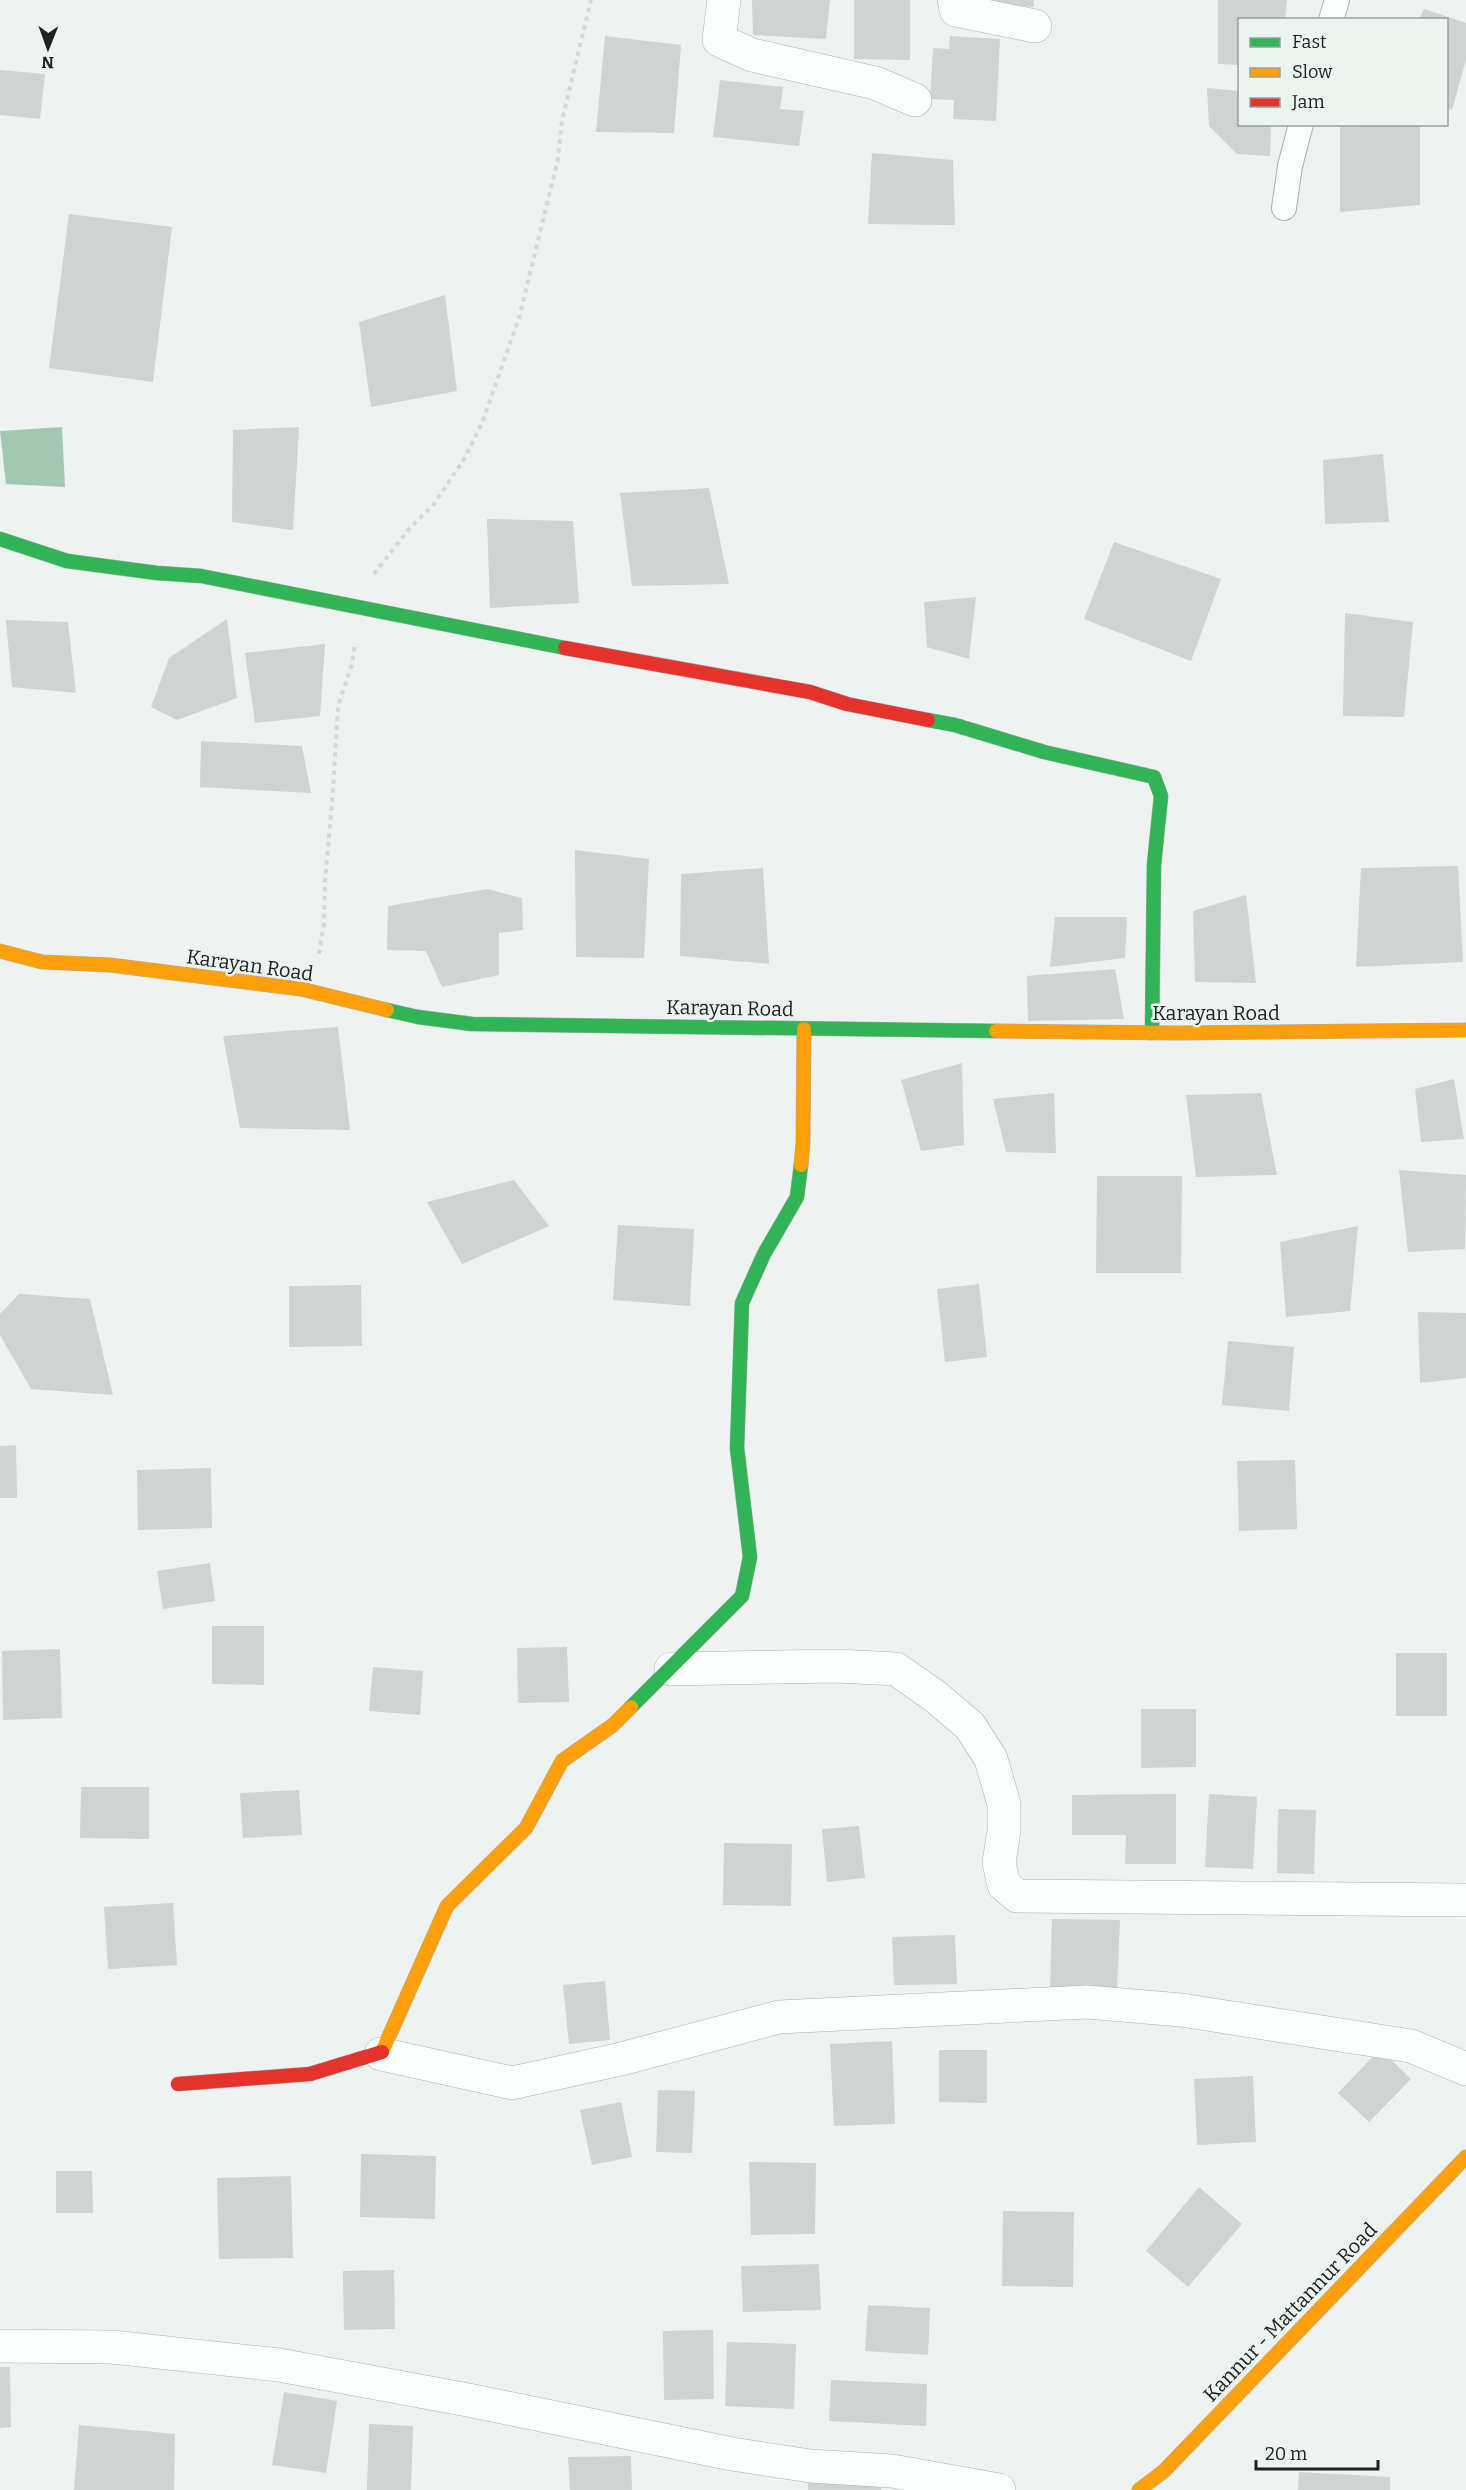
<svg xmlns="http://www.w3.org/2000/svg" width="1466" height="2490" viewBox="0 0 1466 2490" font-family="Bitter,serif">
<rect width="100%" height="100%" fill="#eef2f0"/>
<!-- water -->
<path fill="#a1c9b2" d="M62,427L65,487L6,484L0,431Z"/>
<!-- building -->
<g fill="#d0d3d2">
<path d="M752,0H830L826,39L753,35Z"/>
<path d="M854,0H910V60L854,59Z"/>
<path d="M969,0H1034V7L969,3Z"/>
<path d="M1218,0H1287L1285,20H1240V65L1218,64Z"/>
<path d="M1424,9L1466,23V60L1452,110L1446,108V20H1419Z"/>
<path d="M605,36L681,45L674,133L596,132Z"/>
<path d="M950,36L1000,39L996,121L953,119L954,100L930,99L933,48L949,49Z"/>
<path d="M0,70L45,74L40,119L0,115Z"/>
<path d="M720,80L783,87L780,109L804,111L799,146L713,137Z"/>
<path d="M1207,88L1240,91V124H1271L1270,156L1237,154L1209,126Z"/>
<path d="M1420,125V205L1340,212V127Z"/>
<path d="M872,153L953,160L955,225L868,224Z"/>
<path d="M69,214L172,227L153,382L49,368Z"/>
<path d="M445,295L457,391L371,407L359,322Z"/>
<path d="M299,427L293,530L232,522L233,430Z"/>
<path d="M1383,454L1389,522L1325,524L1323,460Z"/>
<path d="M709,488L729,584L632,586L620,493Z"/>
<path d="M487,519L573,521L579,603L490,608Z"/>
<path d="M1114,542L1221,579L1191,661L1084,619Z"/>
<path d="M976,597L969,659L927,647L924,602Z"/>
<path d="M1345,613L1413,622L1404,717L1343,716Z"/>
<path d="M227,619L237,698L177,720L151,707L169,658Z"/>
<path d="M6,620L68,622L76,693L12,687Z"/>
<path d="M325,644L320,716L255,723L245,653Z"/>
<path d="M201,741L302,746L311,793L200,787Z"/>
<path d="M575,850L649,859L644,958L576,957Z"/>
<path d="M1458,866L1463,962L1356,967L1361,868Z"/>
<path d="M763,868L769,964L680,956L681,874Z"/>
<path d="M487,889L522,898L523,930L499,933V975L442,987L426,951L387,950L388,906Z"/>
<path d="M1246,895L1256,983L1195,982L1193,911Z"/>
<path d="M1055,917H1127L1125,958L1050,967Z"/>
<path d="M1115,969L1124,1019L1028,1021L1027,976Z"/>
<path d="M338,1027L350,1130L240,1128L223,1036Z"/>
<path d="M962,1063L964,1145L921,1151L901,1080Z"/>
<path d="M1454,1079L1464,1139L1421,1142L1415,1089Z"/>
<path d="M1054,1093L1056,1153L1006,1152L993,1099Z"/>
<path d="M1261,1093L1277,1175L1196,1177L1186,1095Z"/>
<path d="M1399,1170L1466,1175L1465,1249L1408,1252Z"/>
<path d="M1097,1176H1182L1181,1273H1096Z"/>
<path d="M514,1180L549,1226L462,1264L427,1202Z"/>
<path d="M618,1225L694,1229L690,1306L613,1300Z"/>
<path d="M1358,1226L1350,1311L1286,1317L1280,1242Z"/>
<path d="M979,1284L987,1357L945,1362L937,1289Z"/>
<path d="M361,1285L362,1346L289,1347V1286Z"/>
<path d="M19,1294L90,1299L113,1395L31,1389L0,1335V1314Z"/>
<path d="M1418,1312L1466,1313V1378L1420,1383Z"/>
<path d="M1228,1341L1294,1347L1289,1411L1222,1405Z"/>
<path d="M16,1445L17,1498H0V1446Z"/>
<path d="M1295,1460L1297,1529L1239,1531L1237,1461Z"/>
<path d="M211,1468L212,1528L138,1530L137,1470Z"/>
<path d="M210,1563L215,1601L163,1609L157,1571Z"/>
<path d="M212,1626H264V1685L212,1684Z"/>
<path d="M567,1647L569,1702L518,1703L517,1648Z"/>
<path d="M60,1649L62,1718L3,1720L2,1651Z"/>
<rect x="1396" y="1653" width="51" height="63"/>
<path d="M373,1667L423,1671L420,1715L369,1711Z"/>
<path d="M1141,1709H1196V1767L1141,1768Z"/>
<path d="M81,1787H149V1839L80,1838Z"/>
<path d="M299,1790L302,1835L243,1838L240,1793Z"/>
<path d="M1176,1794V1864H1125L1126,1835H1072V1795Z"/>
<path d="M1209,1794L1257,1797L1253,1869L1205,1867Z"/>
<path d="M1278,1809L1316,1810L1314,1874L1277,1873Z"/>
<path d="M859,1826L865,1878L827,1882L822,1829Z"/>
<path d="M724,1843L792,1844L791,1906L723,1905Z"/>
<path d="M173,1903L177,1965L108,1969L104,1907Z"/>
<path d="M1052,1919L1120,1920L1117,1992L1050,1990Z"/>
<path d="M955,1935L957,1984L894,1985L892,1937Z"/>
<path d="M605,1981L610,2040L569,2044L563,1985Z"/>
<path d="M892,2041L895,2124L834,2126L830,2044Z"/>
<path d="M1380,2049L1411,2079L1369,2122L1338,2093Z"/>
<path d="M939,2050H987V2103L939,2102Z"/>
<path d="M1253,2076L1256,2142L1197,2145L1194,2079Z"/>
<path d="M658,2090L695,2091L692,2153L656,2152Z"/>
<path d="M621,2102L632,2157L592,2165L580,2110Z"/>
<path d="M361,2154L436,2156L435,2219L360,2217Z"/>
<path d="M749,2162L816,2163L815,2234L751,2235Z"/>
<path d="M56,2171H92L93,2213H56Z"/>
<path d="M291,2176L293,2258L219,2259L217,2178Z"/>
<path d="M1199,2187L1242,2224L1188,2287L1146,2251Z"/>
<path d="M1003,2211L1074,2212L1073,2287L1002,2286Z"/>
<path d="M819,2264L821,2310L743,2312L741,2266Z"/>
<path d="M394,2270L395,2329L344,2330L343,2271Z"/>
<path d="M868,2305L930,2308L928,2355L865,2351Z"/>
<path d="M713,2330L714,2399L664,2400L663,2331Z"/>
<path d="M727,2342L796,2344L794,2409L725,2406Z"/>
<path d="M0,2367H10L11,2427L0,2428Z"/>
<path d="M831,2380L927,2384L926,2426L829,2421Z"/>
<path d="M284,2392L337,2401L326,2473L272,2465Z"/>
<path d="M369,2424L413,2426L411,2490H367Z"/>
<path d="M79,2425L175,2434L174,2490H74Z"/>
<path d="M631,2456L632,2490H570L568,2457Z"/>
<path d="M1299,2472L1390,2477V2490H1298Z"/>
<path d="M808,2482L881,2484V2490H808Z"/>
</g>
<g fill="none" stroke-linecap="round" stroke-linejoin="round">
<!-- lane casing -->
<g stroke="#adb0af" stroke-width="26">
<g id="lane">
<path d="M1331,20L1337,0"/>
<path d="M1284,208L1290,166L1301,124"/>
</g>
</g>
<!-- street casing -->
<g stroke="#adb0af" stroke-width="34">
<g id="street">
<path d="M724,0L719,40L752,55L875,83L915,100"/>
<path d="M954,0L956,10L1035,26"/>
<path d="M671,1669L837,1666L896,1669L936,1697L970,1726L991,1759L1004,1804V1831L999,1863L1004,1885L1017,1896L1466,1900"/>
<path d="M381,2054L512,2083L621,2059L779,2017L1087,2002L1181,2010L1411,2046L1466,2069"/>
<path d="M0,2346L112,2347L279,2365L468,2400L732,2454L810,2466L892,2471L999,2490"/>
</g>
</g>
<!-- fast casing -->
<g stroke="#adb0af" stroke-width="15">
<g id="fast">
<path d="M0,539L67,561L157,573L201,576L565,648"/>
<path d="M928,720L955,725L1044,752L1154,777L1161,796L1154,865L1152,1033"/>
<path d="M387,1010L418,1017L472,1024L996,1031"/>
<path d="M631,1707L742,1596L750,1557L737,1448L742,1303L764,1254L797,1197L801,1165"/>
</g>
</g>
<!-- slow casing -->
<g stroke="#adb0af" stroke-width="15">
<g id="slow">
<path d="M0,951L42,962L110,965L301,989L387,1010"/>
<path d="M996,1031L1179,1033L1466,1030"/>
<path d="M801,1165L803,1143L804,1029"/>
<path d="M382,2052L447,1906L526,1828L562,1761L613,1725L631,1707"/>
<path d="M1139,2490L1164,2471L1466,2157"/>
</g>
</g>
<!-- jam casing -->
<g stroke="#adb0af" stroke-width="15">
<g id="jam">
<path d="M565,648L810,692L847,704L928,720"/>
<path d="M178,2084L310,2074L382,2052"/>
</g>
</g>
<!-- path -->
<g stroke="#d7d8d7" stroke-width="4" stroke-dasharray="4.5 4.5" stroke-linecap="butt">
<path d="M374,574L409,529L434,504L464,459L482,423L519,318L558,159L562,120L591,0"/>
<path d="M319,954L324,923L325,882L333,791L338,706L352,664L355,644"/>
</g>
<!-- lane -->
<use href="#lane" stroke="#fcfdfd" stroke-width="24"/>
<!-- street -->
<use href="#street" stroke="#fcfdfd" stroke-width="33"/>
<!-- fast -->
<use href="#fast" stroke="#30b455" stroke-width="14"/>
<!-- slow -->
<use href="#slow" stroke="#ff9f0a" stroke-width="14"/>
<!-- jam -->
<use href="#jam" stroke="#e5322d" stroke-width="14"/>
</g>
<g text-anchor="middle" stroke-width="5" stroke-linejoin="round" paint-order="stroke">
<!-- street labels -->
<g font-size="20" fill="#202321" stroke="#ecf4ef">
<text transform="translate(250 965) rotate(8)" y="7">Karayan Road</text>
<text transform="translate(730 1008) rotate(1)" y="7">Karayan Road</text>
<text x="1216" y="1020">Karayan Road</text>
<text transform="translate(1290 2312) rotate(-46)" y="7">Kannur - Mattannur Road</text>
</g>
</g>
<!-- legend -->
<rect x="1238" y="18" width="210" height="108" fill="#ecf4ef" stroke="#9aa09d" stroke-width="1.5"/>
<rect x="1250" y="38" width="30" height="9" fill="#30b455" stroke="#9aa09d" stroke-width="1.5"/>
<text x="1292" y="48" font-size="18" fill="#202321">Fast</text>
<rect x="1250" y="68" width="30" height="9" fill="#ff9f0a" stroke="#9aa09d" stroke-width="1.5"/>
<text x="1292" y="78" font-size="18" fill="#202321">Slow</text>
<rect x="1250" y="98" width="30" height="9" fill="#e5322d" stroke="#9aa09d" stroke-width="1.5"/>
<text x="1292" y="108" font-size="18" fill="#202321">Jam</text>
<!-- north arrow -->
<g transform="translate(48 48) rotate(181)" stroke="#ecf4ef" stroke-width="4.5" paint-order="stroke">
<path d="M0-4.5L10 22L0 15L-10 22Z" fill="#202321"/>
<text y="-9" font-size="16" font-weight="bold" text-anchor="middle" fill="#202321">N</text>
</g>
<!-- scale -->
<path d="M1256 2460v9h122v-9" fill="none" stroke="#202321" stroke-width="3"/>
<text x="1265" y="2460" font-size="18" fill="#202321" stroke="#ecf4ef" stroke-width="4.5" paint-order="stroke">20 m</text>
</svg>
